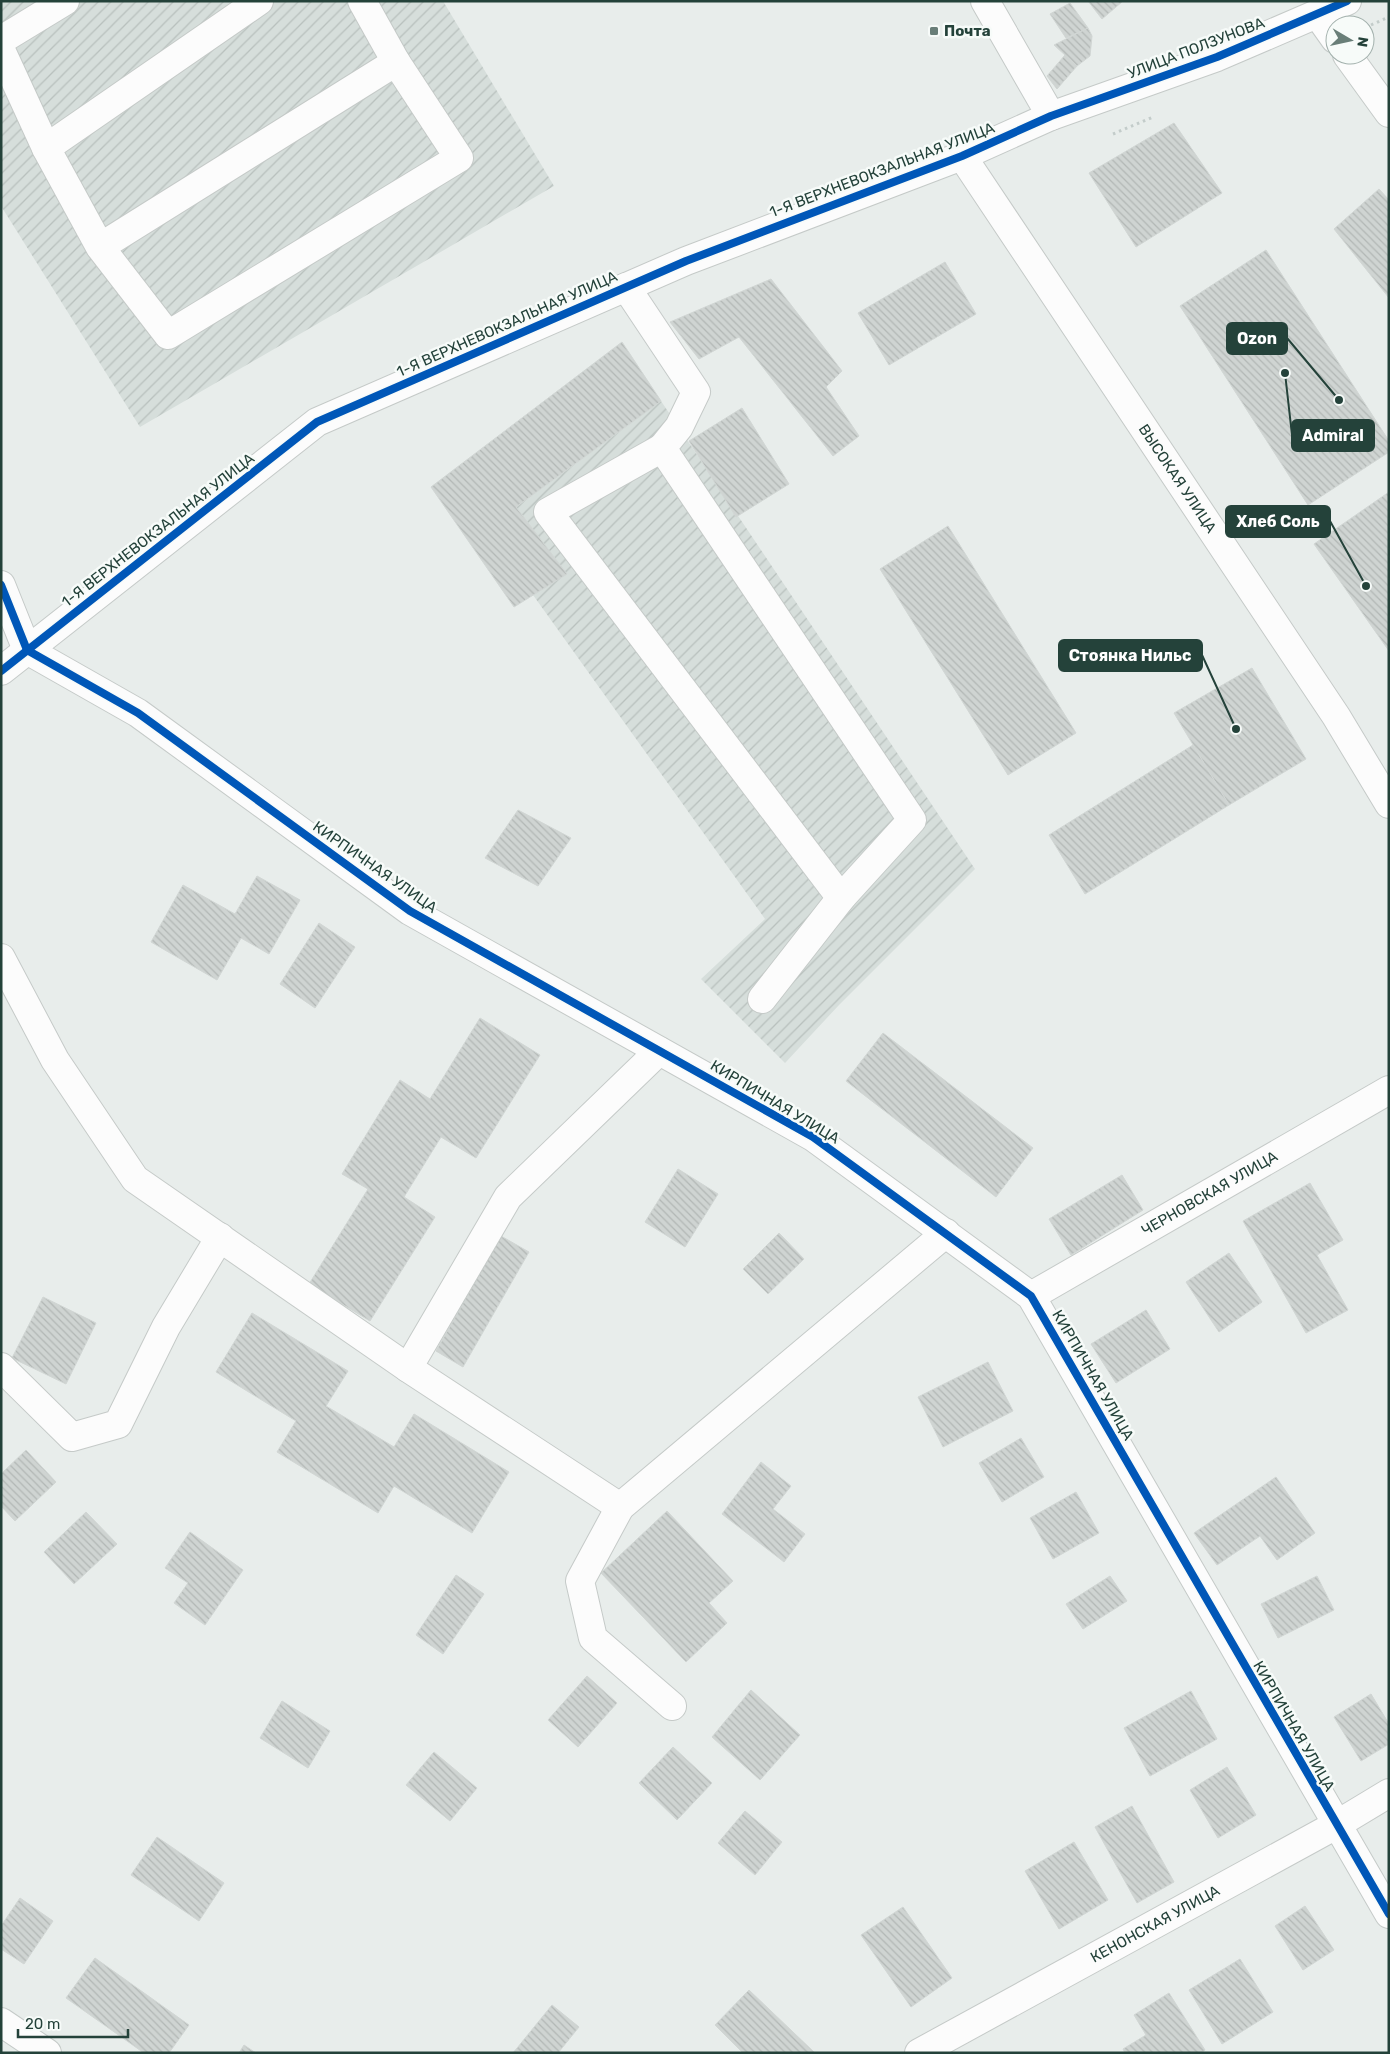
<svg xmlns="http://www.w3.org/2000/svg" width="1390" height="2054" viewBox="0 0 1390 2054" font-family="Rubik,sans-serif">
<defs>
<pattern id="industrial-furrows" width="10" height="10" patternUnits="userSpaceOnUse" patternTransform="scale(1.25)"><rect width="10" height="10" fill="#d6dedb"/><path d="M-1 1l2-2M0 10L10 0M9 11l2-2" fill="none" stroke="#b8c0bd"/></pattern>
<pattern id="building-back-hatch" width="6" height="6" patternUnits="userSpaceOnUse" patternTransform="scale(1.25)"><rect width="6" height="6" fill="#cfd4d2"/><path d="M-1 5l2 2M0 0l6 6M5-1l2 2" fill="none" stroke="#b2b7b5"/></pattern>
</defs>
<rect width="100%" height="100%" fill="#e8edeb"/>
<!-- industrial -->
<g fill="url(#industrial-furrows)">
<path d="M1,1H443L554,186L140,427L1,206Z"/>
<path d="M661,401L975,869L839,1005L785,1063L701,979L765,919L533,595L566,574L516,507Z"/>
</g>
<!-- building -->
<g fill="url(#building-back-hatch)" stroke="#d1d6d4">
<path d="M1088,1H1123L1102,19Z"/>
<path d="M1070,3L1088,28L1066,38L1050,14Z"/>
<path d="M1088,28L1092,36L1090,56L1077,66L1054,45Z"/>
<path d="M1065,55L1077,66L1057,89L1047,76Z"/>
<path d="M1174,123L1222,193L1136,247L1089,173Z"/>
<path d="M1379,189L1389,200V298L1334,229Z"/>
<path d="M1266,250L1389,441V452L1308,505L1180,306Z"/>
<path d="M945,262L976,314L889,365L858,313Z"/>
<path d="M771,279L842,371L826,387L859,436L833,456L739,337L699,359L670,322Z"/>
<path d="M622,342L661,401L516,507L567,574L514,607L431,487Z"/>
<path d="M742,408L789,484L736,517L689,441Z"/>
<path d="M1389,492V651L1314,544Z"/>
<path d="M948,526L1076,733L1008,775L880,569Z"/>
<path d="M1252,668L1306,759L1229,805L1174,713Z"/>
<path d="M1193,745L1229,805L1085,894L1049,835Z"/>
<path d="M518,810L571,838L538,886L485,858Z"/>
<path d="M257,876L300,900L269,954L241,938L217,980L151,942L183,885L235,914Z"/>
<path d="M319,923L355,947L315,1008L280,984Z"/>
<path d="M480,1018L540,1055L476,1158L441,1137L404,1197L435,1217L370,1321L309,1284L368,1189L342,1174L400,1080L430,1099Z"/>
<path d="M883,1033L1033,1148L996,1197L846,1081Z"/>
<path d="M678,1169L718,1194L685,1247L645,1222Z"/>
<path d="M1122,1175L1143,1210L1071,1255L1049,1219Z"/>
<path d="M1310,1183L1343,1240L1317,1255L1348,1310L1306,1333L1243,1221Z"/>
<path d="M779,1233L804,1259L768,1294L743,1269Z"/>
<path d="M501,1236L529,1252L463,1367L436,1351Z"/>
<path d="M1229,1253L1262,1302L1219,1332L1186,1282Z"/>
<path d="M43,1297L96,1323L66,1384L12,1358Z"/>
<path d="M1146,1310L1170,1349L1116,1383L1091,1344Z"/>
<path d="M252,1313L348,1371L326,1406L394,1447L414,1414L509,1472L472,1533L394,1486L378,1513L277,1452L296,1421L216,1372Z"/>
<path d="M988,1362L1013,1411L943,1447L918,1397Z"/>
<path d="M1021,1438L1044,1477L1002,1502L979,1463Z"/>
<path d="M26,1450L56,1482L15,1521L1,1506V1474Z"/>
<path d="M761,1462L791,1486L773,1509L805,1534L784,1562L722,1514Z"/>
<path d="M1276,1477L1315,1533L1277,1560L1260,1536L1217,1565L1194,1533Z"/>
<path d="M1076,1492L1099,1533L1053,1559L1030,1518Z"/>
<path d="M667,1511L733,1581L709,1603L727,1623L686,1662L601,1573Z"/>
<path d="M86,1512L117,1544L74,1584L44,1552Z"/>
<path d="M190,1532L243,1570L205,1625L174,1603L188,1583L165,1568Z"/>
<path d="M456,1575L484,1594L443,1654L416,1635Z"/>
<path d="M1110,1576L1127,1601L1083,1629L1066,1604Z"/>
<path d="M1317,1576L1334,1610L1278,1638L1261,1604Z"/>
<path d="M587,1676L617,1703L578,1747L548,1720Z"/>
<path d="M751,1690L800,1735L760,1780L712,1737Z"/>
<path d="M1191,1691L1217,1739L1150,1776L1124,1728Z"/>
<path d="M1371,1694L1389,1724V1744L1361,1761L1334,1717Z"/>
<path d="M282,1701L330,1731L308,1768L260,1738Z"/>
<path d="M673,1747L712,1783L677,1820L639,1783Z"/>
<path d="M434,1752L477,1788L450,1821L406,1785Z"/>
<path d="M1227,1767L1256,1815L1218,1838L1190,1790Z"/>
<path d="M1132,1806L1174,1882L1137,1903L1095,1827Z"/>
<path d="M745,1811L782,1842L755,1875L718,1843Z"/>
<path d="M157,1837L224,1883L199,1921L131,1875Z"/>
<path d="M1074,1842L1108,1900L1059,1929L1025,1871Z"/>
<path d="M20,1898L53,1921L24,1964L1,1949V1926Z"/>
<path d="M1305,1906L1334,1950L1303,1970L1275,1926Z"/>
<path d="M903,1907L952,1978L911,2007L861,1935Z"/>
<path d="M95,1958L189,2025L169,2053H144L66,1998Z"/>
<path d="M1240,1959L1273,2012L1222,2044L1189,1990Z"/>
<path d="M749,1990L815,2053H743L715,2025Z"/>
<path d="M1169,1993L1205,2050L1201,2053H1125L1123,2049L1146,2035L1134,2015Z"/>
<path d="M552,2005L579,2027L558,2053H513Z"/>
<path d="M244,2045L256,2053H239Z"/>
</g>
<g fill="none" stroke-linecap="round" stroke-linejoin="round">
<!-- minor casing -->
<g stroke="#c5cac8" stroke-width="30">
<g id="minor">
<path d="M362,1L396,62"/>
<path d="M985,1L1051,116"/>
<path d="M1318,15L1335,39"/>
<path d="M1,40L65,1"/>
<path d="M1,50L46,148"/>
<path d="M1347,55L1389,113"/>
<path id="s1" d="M962,156L1336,716L1389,804"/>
<path d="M100,247L396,62L459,158L168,335L100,247L46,148L259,1"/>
<path d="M626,287L696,392L679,427L662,448L912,820L841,898L762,999"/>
<path d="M662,448L548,512L841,898"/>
<path d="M1,585L27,650L138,713L410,911L813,1137L1031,1296L1389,1914"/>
<path d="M1,671L317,422L686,261L962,156L1051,116L1217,57L1347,1"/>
<path d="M1,958L55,1060L135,1179L408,1368L620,1507"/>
<path id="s2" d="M1031,1296L1389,1090"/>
<path d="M1,1367L72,1437L118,1424L166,1327L220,1237"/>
<path d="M408,1368L508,1197L659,1051"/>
<path d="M672,1706L593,1638L580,1581L620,1507L946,1233"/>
<path d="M1,2022L47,2053"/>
<path id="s3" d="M919,2053L1336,1825L1389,1793"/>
</g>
</g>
<!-- path -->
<g stroke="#c3ccca" stroke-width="3" stroke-dasharray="2.5 4" stroke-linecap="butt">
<path d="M1371,25L1389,17"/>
<path d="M1113,134L1153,117"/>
</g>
<!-- minor -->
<use href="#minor" stroke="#fcfcfc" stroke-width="28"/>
<!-- cycleway casing -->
<g stroke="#f7fbf9" stroke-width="11">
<g id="cycleway">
<path d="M1,585L27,650L138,713L410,911L813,1137L1031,1296L1389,1914"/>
<path d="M1,671L317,422L686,261L962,156L1051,116L1217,57L1347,1"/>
</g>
</g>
<!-- cycleway -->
<use href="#cycleway" stroke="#0057b8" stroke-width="8"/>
</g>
<!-- markers -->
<rect fill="#697e78" stroke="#f7fbf9" stroke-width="2" x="929" y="26" width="10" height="10" rx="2.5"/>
<g text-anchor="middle" stroke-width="5" stroke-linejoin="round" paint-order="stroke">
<!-- poi labels -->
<g font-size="15" font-weight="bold" fill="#24423a" stroke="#f7fbf9" text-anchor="start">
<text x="944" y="36">Почта</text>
</g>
<!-- street labels -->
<g font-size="15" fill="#24423a" stroke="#f7fbf9">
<text transform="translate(1196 48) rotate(-21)" y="5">УЛИЦА ПОЛЗУНОВА</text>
<text transform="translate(882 170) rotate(-21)" y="5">1-Я ВЕРХНЕВОКЗАЛЬНАЯ УЛИЦА</text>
<text transform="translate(507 324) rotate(-24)" y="5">1-Я ВЕРХНЕВОКЗАЛЬНАЯ УЛИЦА</text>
<text dy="5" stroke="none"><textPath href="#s1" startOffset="388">ВЫСОКАЯ УЛИЦА</textPath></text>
<text transform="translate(158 530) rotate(-38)" y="5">1-Я ВЕРХНЕВОКЗАЛЬНАЯ УЛИЦА</text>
<text transform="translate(375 867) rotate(35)" y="5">КИРПИЧНАЯ УЛИЦА</text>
<text transform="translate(775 1102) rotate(31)" y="5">КИРПИЧНАЯ УЛИЦА</text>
<text dy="5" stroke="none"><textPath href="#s2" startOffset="206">ЧЕРНОВСКАЯ УЛИЦА</textPath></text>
<text transform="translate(1093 1375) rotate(60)" y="5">КИРПИЧНАЯ УЛИЦА</text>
<text transform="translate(1294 1726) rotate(60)" y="5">КИРПИЧНАЯ УЛИЦА</text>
<text dy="5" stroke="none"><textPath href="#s3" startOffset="269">КЕНОНСКАЯ УЛИЦА</textPath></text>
</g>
</g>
<!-- callouts -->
<path fill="none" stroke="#24423a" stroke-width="2" d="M1339 400L1287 338M1285 373L1292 435M1366 586L1330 521M1236 729L1202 655"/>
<g fill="#24423a" stroke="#f7fbf9" stroke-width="2">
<circle cx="1339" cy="400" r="5"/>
<circle cx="1285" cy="373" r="5"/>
<circle cx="1366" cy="586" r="5"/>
<circle cx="1236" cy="729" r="5"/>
</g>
<g fill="#24423a" stroke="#24423a" stroke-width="2">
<rect x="1227" y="323" width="60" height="31" rx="5"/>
<rect x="1292" y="420" width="82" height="31" rx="5"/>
<rect x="1226" y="506" width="104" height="31" rx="5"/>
<rect x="1059" y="640" width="143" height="31" rx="5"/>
</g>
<g font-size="16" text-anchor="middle" font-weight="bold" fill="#fff">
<text x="1257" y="344">Ozon</text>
<text x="1333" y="441">Admiral</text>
<text x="1278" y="527">Хлеб Соль</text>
<text x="1130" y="661">Стоянка Нильс</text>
</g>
<!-- border -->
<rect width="1390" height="2054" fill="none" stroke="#24423a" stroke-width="5"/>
<!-- north arrow -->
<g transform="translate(1350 40) rotate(99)"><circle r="24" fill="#f7fbf9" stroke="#a3b1ad"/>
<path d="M0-4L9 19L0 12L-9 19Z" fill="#697e78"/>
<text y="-8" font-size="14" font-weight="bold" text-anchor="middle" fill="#24423a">N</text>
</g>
<!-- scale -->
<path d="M18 2029v8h110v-8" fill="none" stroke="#24423a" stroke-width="2.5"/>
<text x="25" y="2029" font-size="15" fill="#24423a" stroke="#f7fbf9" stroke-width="4" paint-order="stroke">20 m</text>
</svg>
